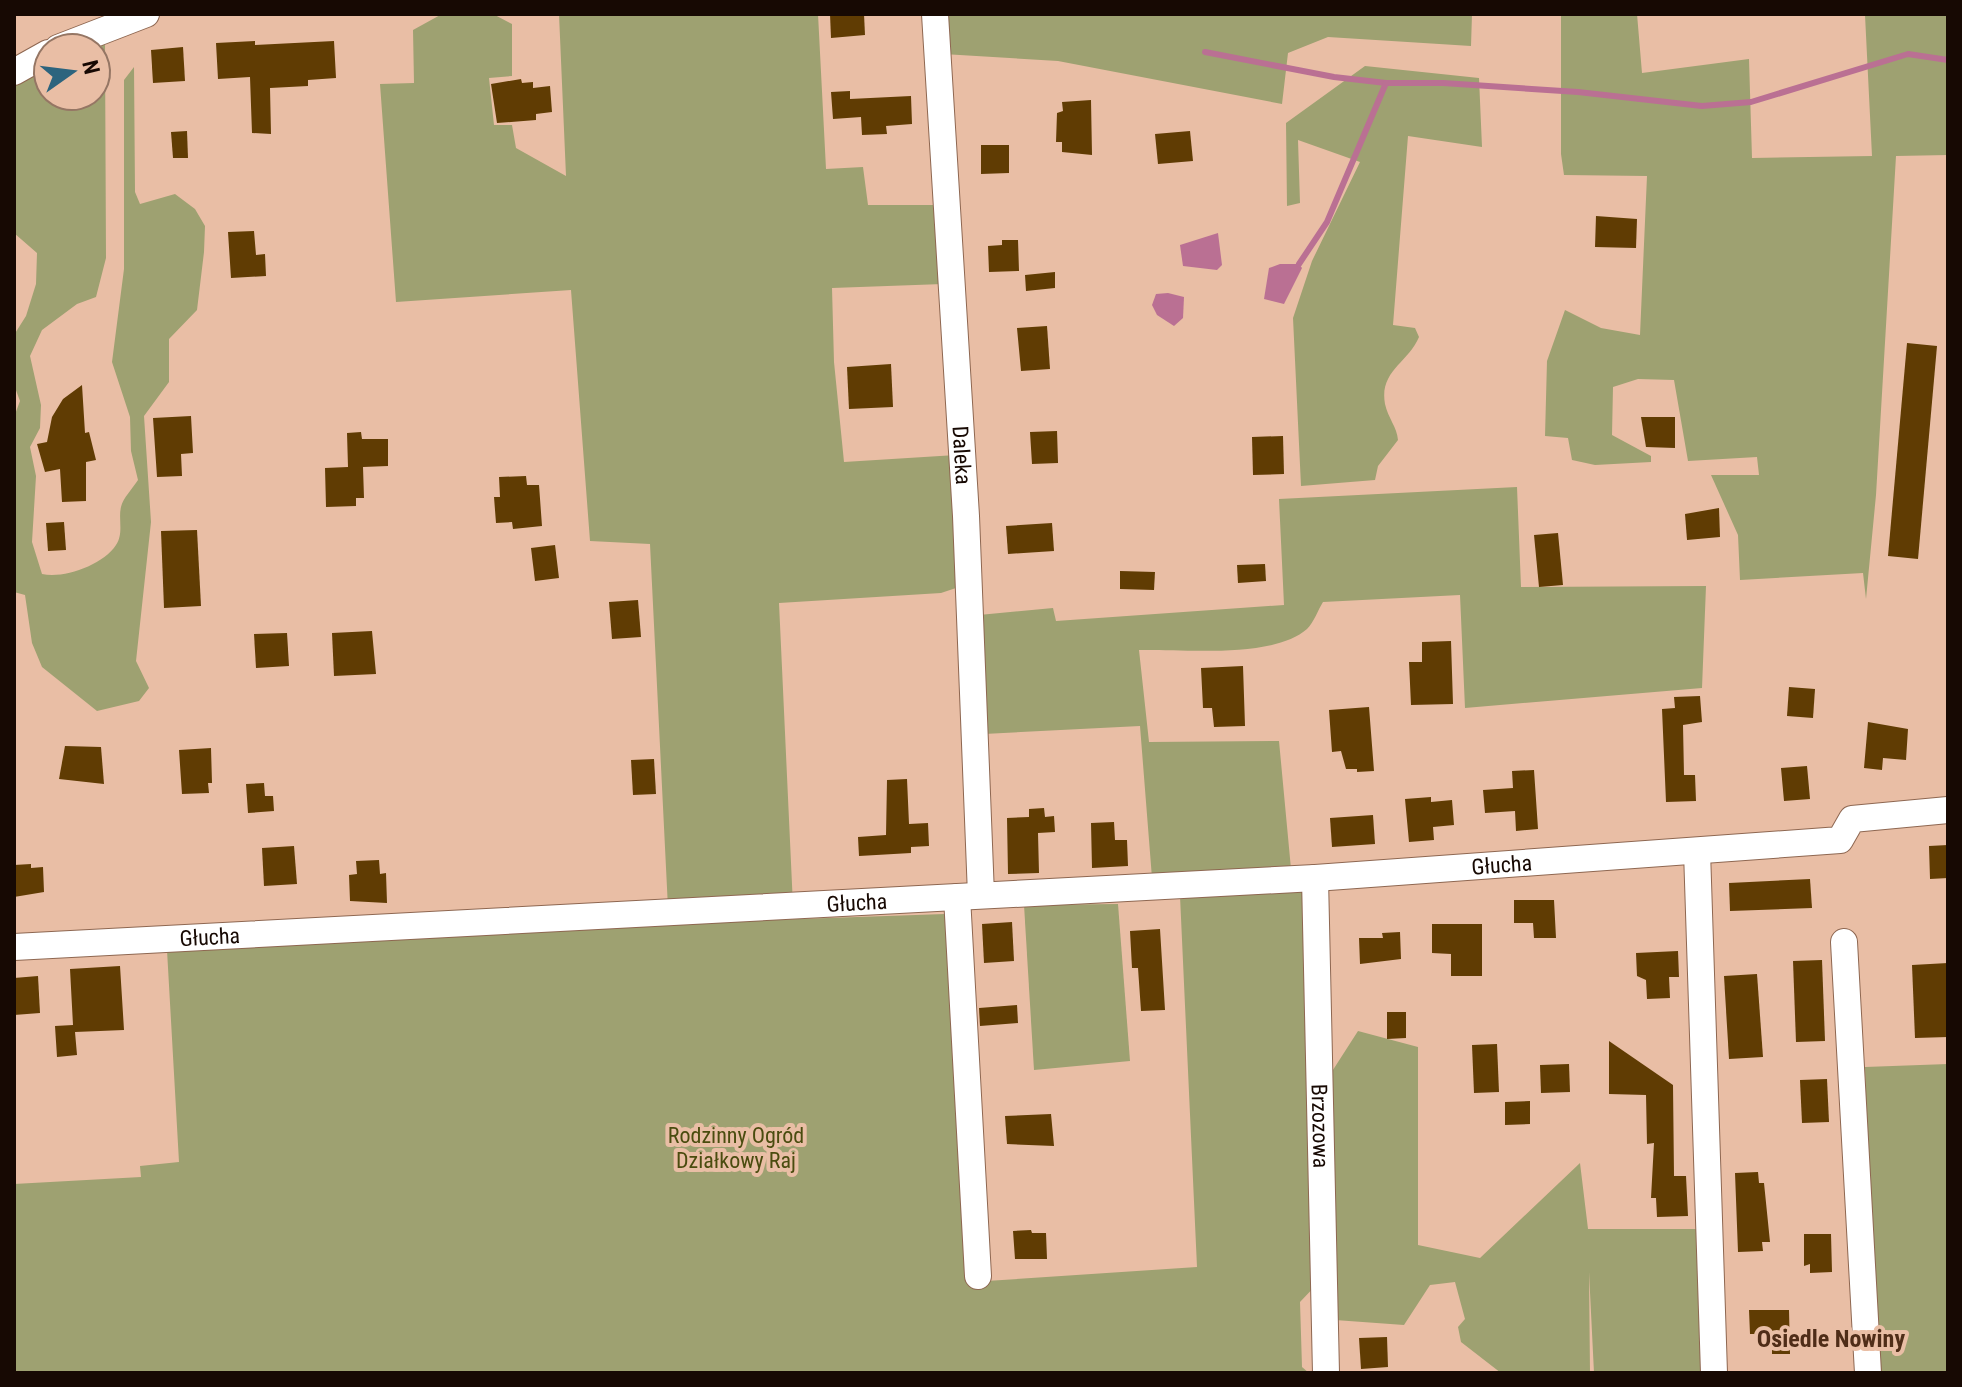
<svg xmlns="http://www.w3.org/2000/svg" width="1962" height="1387" viewBox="0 0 1962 1387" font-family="'Roboto Condensed',sans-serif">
<rect width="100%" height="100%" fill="#e9bea5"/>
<!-- green -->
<g fill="#9ea171">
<path d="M442,14H493L512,24V76L489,78L494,125H512L516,148L566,176L559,14H818L826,169L863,167L868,205H938L943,284L832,288L834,362L844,462L956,455L959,587L941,593L779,603L793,906L668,908L650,544L590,541L571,290L396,302L380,84L414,83L413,30Z"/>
<path d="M941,14H1472L1471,46L1328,37L1288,53L1282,104L1058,61L943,54Z"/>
<path d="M1561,14H1637L1642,73L1749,59L1752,158L1872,156L1865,15L1948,14V155L1896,156L1876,495L1866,599L1863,573L1740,580L1738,535L1711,475H1759L1757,457L1688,461L1674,380L1638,379L1613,387L1612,435L1651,456V462L1595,465L1572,460L1568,438L1545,436L1547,361L1565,310L1601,328L1640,335L1647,176L1564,175L1561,154Z"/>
<path d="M105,44L106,258L96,297L77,304L42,330L30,356L41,405L40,428L30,447L36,476L32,542L42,574C64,579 103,565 116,545C124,533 118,519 121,507C123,498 133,488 138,480L131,451L130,417L112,362L124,269V80L134,67L135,192L140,204L175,194L195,209L205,226L204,252L197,310L169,339V382L144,416L151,522L136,661L149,688L139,701L97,711L42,667L32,643L25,595L14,592V417L20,401L14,385V335L26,316L36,284L37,253L14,233V85L48,68V96H96V48H91Z"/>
<path d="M1365,66L1479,78L1482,147L1408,136L1393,325L1415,328L1419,337C1408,363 1379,371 1385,404C1388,418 1397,427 1398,440L1378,466L1375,480L1301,486L1293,318L1312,261L1360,162L1298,140L1300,203L1287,206L1286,123Z"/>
<path d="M1517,487L1521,587L1706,586L1702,688L1465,708L1460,595L1323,602C1318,610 1314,622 1307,629C1273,659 1183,649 1139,650L1149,742L1279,741L1291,869L1152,878L1140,726L984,734L979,615L1053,608L1056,621L1284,605L1279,499Z"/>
<path d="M1310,887L1319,1282L1300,1302L1302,1367L1309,1373H14V1184L141,1177L140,1166L179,1162L167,950L627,925L945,914L971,1282L1197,1267L1180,896Z"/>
<path d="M1118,904L1130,1061L1034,1070L1024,905Z"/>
<path d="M1358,1031L1418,1047V1245L1480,1258L1580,1163L1588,1229H1702L1707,1373H1594L1589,1272L1590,1373H1501L1461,1342L1458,1327L1465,1319L1455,1282L1430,1285L1404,1325L1335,1320L1331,1073Z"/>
<path d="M1948,1064V1373H1873L1865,1067Z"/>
</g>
<!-- water -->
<g fill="#ba7093">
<path d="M1218,233L1222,265L1217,270L1183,266L1180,245Z"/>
<path d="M1280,264H1299L1302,268L1284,304L1264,299L1269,268Z"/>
<path d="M1168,293L1184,297L1183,318L1174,326L1157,315L1152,305L1156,294Z"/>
</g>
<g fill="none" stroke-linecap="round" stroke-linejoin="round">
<!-- stream -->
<g stroke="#ba7093" stroke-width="6">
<path d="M1205,52L1334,77L1386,83H1443L1578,92L1702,106L1751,102L1908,54L1948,60"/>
<path d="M1299,264L1327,222L1386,83"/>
</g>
</g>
<!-- building -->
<g fill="#603c03">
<path d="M830,14H864L865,35L831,38Z"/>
<path d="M255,41V45L334,41L336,78L308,80V86L270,88L271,134L252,133L250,77L218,79L216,43Z"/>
<path d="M183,47L185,81L153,83L151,50Z"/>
<path d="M521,79L522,83L533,82V88L550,86L552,112L536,114V120L497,123L491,84Z"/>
<path d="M850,91V99L911,96L912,124L886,126L887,134L862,135L861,117L833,119L831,92Z"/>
<path d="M1091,100L1092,155L1062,152V142H1056L1057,113L1063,111L1062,102Z"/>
<path d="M187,131L188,158H173L171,132Z"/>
<path d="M1190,131L1193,161L1158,164L1155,134Z"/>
<path d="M981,145H1009V173L981,174Z"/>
<path d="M1596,216L1637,219L1636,248L1595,247Z"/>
<path d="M254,231L256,255L265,254L266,276L231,278L228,232Z"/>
<path d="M1002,240H1018L1019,271L989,272L988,246L1002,245Z"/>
<path d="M1055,272V288L1026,291L1025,275Z"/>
<path d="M1047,326L1050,369L1021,371L1017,328Z"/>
<path d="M1907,343L1937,346L1918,559L1888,556Z"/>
<path d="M891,364L893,407L849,409L847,367Z"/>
<path d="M82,385L85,433L89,432L96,460L86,462V501L62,502L60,469L45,472L37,444L47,442L52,417L63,399Z"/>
<path d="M191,416L193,453L181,454L182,476L157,477L153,418Z"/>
<path d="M1641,417H1675V448L1646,447Z"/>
<path d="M1057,431L1058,463L1032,464L1030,432Z"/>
<path d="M361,432L362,439H388V466L363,467L364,498H356V506L326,507L325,468L348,467L347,433Z"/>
<path d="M1283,436L1284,474L1253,475L1252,437Z"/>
<path d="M526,476L527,485H539L542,526L513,529L512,522L496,523L494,497H500L499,477Z"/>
<path d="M1719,508L1720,537L1687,540L1685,514Z"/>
<path d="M64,522L66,550L48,551L46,523Z"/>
<path d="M1052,523L1054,551L1008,554L1006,526Z"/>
<path d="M197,530L201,606L164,608L161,531Z"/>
<path d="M1558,533L1563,585L1539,587L1534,535Z"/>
<path d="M555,545L559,578L535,581L531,548Z"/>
<path d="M1265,564L1266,581L1238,583L1237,565Z"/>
<path d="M1120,571L1155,572L1154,590L1120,589Z"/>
<path d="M638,600L641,637L612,639L609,602Z"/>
<path d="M372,631L376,674L334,676L332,633Z"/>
<path d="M287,633L289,666L256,668L254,634Z"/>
<path d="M1451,641L1453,704L1411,705L1409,662H1422V642Z"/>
<path d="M1243,666L1245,726L1214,727L1212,708H1203L1201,668Z"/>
<path d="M1789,687L1815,689L1813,718L1787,716Z"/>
<path d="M1700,696L1702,722L1683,725L1684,775H1695L1696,801L1666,802L1662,709L1675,708L1674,697Z"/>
<path d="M1369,707L1374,771L1357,772V769H1346L1341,751L1332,752L1329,710Z"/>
<path d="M1868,722L1908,729L1906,760L1883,758L1882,770L1864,768Z"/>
<path d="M65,746L101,747L104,784L59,779Z"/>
<path d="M211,748L212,783H208L209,793L182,794L179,750Z"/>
<path d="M654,759L656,794L633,795L631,760Z"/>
<path d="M1807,766L1810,799L1784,801L1781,768Z"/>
<path d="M1534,770L1538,829L1516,831L1515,811L1485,813L1483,790L1513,788L1512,771Z"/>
<path d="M907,779L909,824L928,823L929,846L911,847V853L859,856L858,837L886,835L887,780Z"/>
<path d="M264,783L265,796H273L274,811L248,813L246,784Z"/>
<path d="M1431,797V802L1452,800L1454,825L1433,827L1434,840L1409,842L1405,799Z"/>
<path d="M1044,808L1045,817L1054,816L1055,832L1038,833L1039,873L1008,874L1007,818L1029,817V809Z"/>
<path d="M1373,815L1375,844L1332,847L1330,818Z"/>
<path d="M1114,822L1115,840H1127L1128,866L1092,868L1091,823Z"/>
<path d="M1948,845V878L1930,879L1929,846Z"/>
<path d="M294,846L297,884L264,886L262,848Z"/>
<path d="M379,860L380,874L386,873L387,903L350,901L349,875L357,874L356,861Z"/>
<path d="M31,864V868L43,867L44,892L14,897V865Z"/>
<path d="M1810,879L1812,908L1730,911L1729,883Z"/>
<path d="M1514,900H1554L1556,938H1534L1533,923H1514Z"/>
<path d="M1012,922L1014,961L984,963L982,924Z"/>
<path d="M1432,924H1482V976H1451V954L1432,953Z"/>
<path d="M1160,929L1165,1010L1141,1011L1138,968H1132L1130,931Z"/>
<path d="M1400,932L1401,959L1360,964L1359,938H1383L1382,933Z"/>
<path d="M1678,951L1679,977H1669L1670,998L1647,999L1646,980L1637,976L1636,953Z"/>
<path d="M1822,960L1825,1041L1796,1042L1793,961Z"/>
<path d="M1948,963V1037L1915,1038L1912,965Z"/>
<path d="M120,966L124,1030L75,1032L77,1055L57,1057L55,1026L73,1025L70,969Z"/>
<path d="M1757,974L1763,1057L1729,1059L1724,976Z"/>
<path d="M38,976L40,1013L14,1015V978Z"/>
<path d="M1017,1005L1018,1023L980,1026L979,1008Z"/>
<path d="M1387,1012H1406V1038L1387,1039Z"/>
<path d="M1609,1041L1673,1085L1674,1176H1686L1688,1216L1657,1217L1656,1198H1651L1654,1143L1647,1144L1646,1095L1609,1094Z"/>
<path d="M1497,1044L1499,1092L1474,1093L1472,1045Z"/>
<path d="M1569,1064L1570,1092L1541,1093L1540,1065Z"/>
<path d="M1827,1079L1829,1122L1802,1123L1800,1080Z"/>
<path d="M1530,1101V1124L1505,1125V1102Z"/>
<path d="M1051,1114L1054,1146L1007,1144L1005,1116Z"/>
<path d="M1758,1172L1759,1183H1764L1770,1242H1762L1763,1251L1738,1252L1735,1173Z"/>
<path d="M1031,1230L1032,1233H1046L1047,1259H1015L1013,1231Z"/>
<path d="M1804,1234H1831L1832,1272L1810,1273V1264L1804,1266Z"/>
<path d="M1749,1310H1789L1790,1354H1772V1334H1750Z"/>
<path d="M1387,1337L1388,1367L1361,1369L1359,1338Z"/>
</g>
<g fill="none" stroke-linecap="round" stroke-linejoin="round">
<!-- minor casing -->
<g stroke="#8e6751" stroke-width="28">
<g id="minor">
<path id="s1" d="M935,14L966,516L981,895"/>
<path d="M58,48L146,14"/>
<path d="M14,72L48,53"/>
<path d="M1697,851L1714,1373"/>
<path id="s2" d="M1315,878L1326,1373"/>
<path d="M957,897L978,1276"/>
<path d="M1844,942L1868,1373"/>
<path id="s3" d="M14,947L1315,878L1840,840L1852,819L1948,810"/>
</g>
</g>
<!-- minor -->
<use href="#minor" stroke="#fff" stroke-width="26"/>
</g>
<g text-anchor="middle" stroke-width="8" stroke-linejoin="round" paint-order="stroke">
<!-- street labels -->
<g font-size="22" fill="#170903" stroke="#e9bea5">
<text dy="8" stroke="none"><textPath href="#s1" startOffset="442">Daleka</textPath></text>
<text dy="8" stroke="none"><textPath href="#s3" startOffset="1490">Głucha</textPath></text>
<text dy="8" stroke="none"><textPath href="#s3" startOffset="844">Głucha</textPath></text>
<text dy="8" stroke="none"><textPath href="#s3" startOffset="196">Głucha</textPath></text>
<text dy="8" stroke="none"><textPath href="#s2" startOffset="248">Brzozowa</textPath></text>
</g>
<!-- park labels -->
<g font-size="22" fill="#4a4c0f" stroke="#e9bea5">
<text x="736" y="1143">Rodzinny Ogród<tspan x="736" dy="25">Działkowy Raj</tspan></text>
</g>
<!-- neighbourhood labels -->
<g font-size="24" font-weight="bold" fill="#4f2d18" stroke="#e9bea5">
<text x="1831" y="1347">Osiedle Nowiny</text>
</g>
</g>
<!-- border -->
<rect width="1962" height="1387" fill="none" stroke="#170903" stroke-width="32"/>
<!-- north arrow -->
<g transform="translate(72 72) rotate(76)"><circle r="38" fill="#e9bea5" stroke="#957664" stroke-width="2"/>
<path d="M0-6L14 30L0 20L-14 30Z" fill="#2c647e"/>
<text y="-12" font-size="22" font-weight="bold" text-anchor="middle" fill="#170903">N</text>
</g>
</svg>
